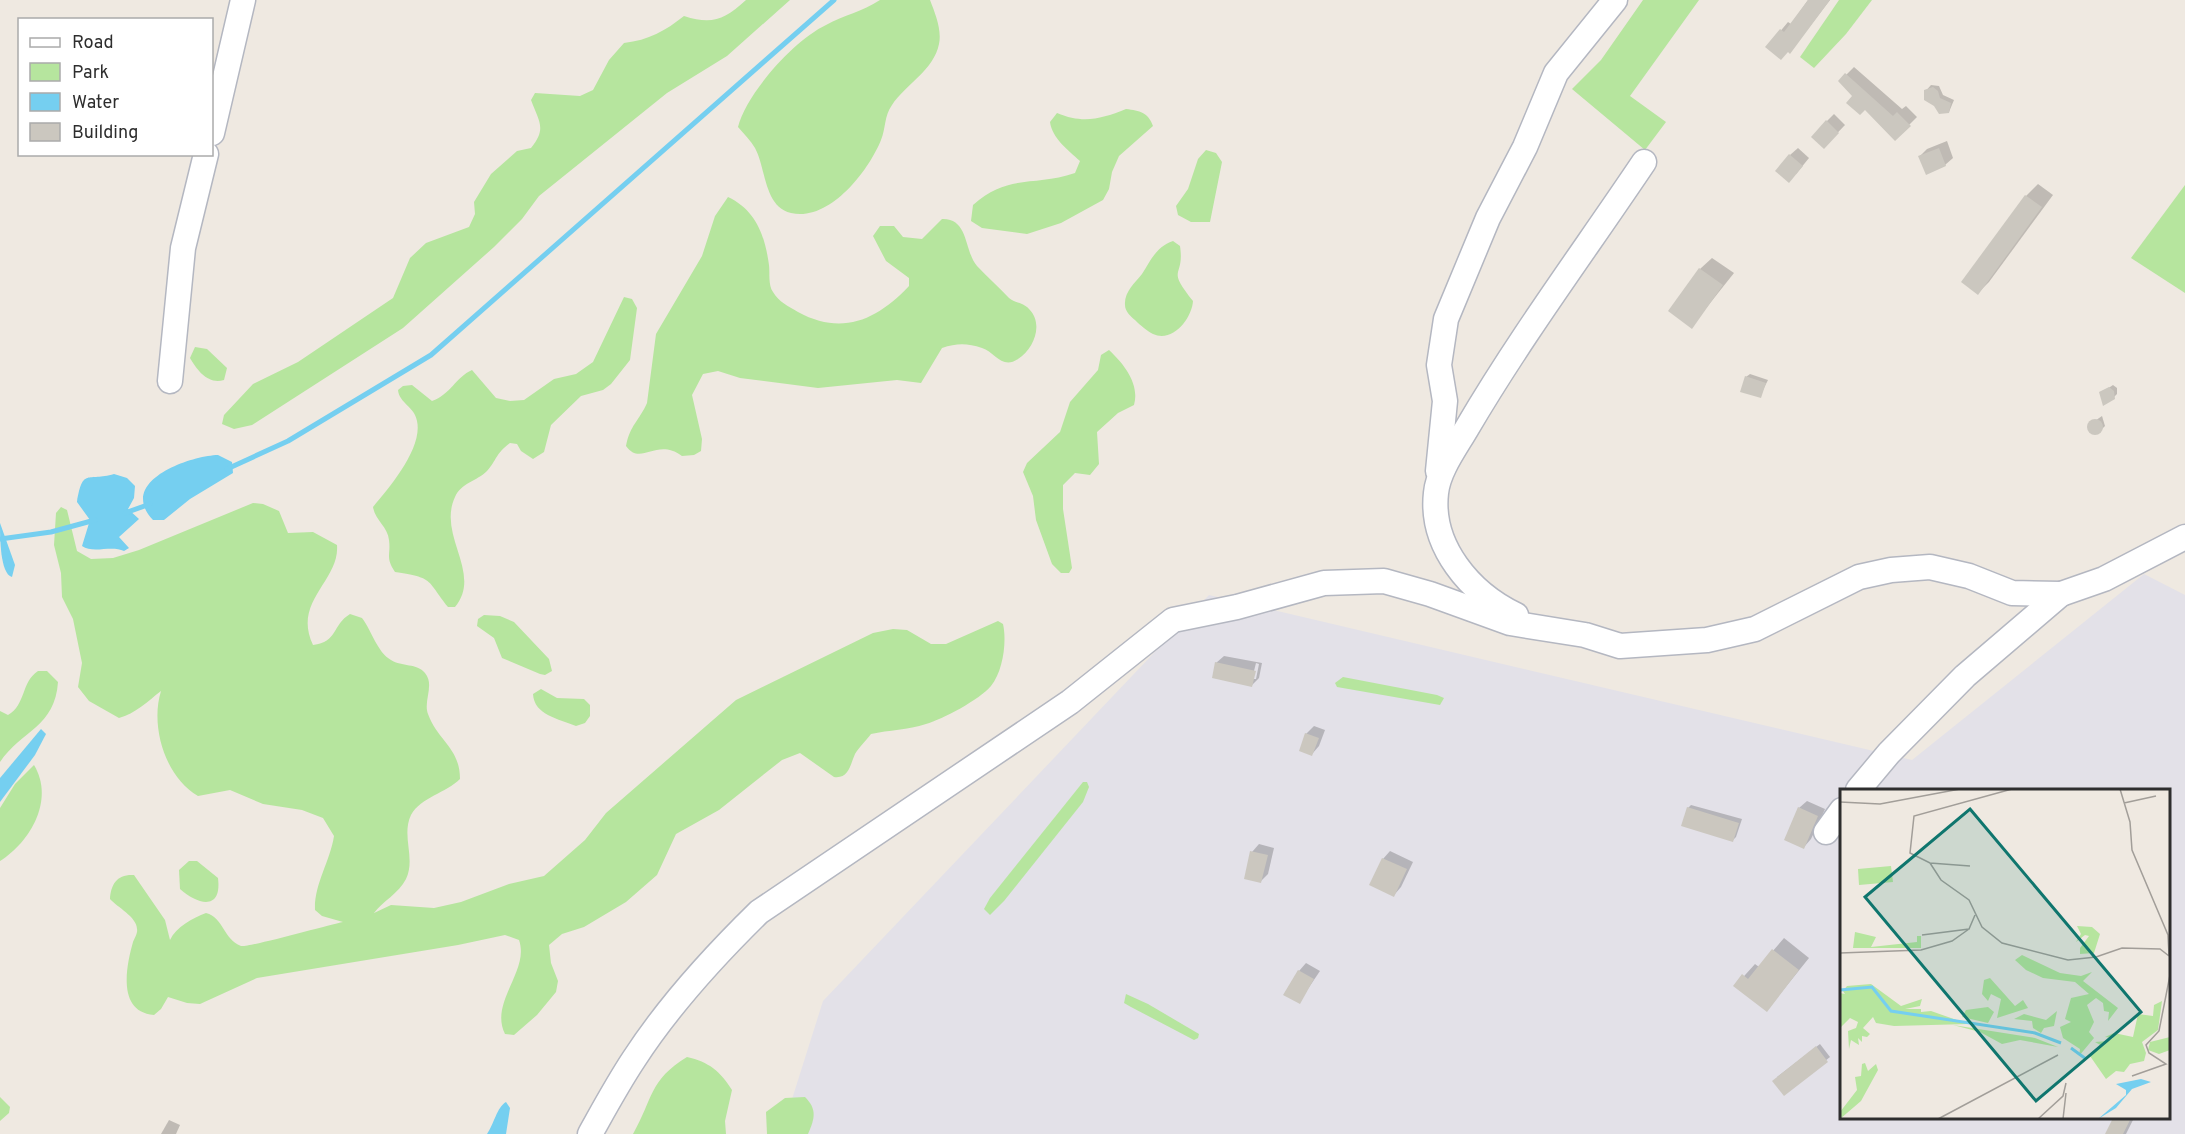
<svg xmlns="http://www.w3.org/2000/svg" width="2185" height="1134" viewBox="0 0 2185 1134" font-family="Overpass,sans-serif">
<rect width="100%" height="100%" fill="#efe9e1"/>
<!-- industrial -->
<path fill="#e3e1e8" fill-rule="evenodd" d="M2144,574L2185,595V1134H781L823,1001L1209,595L1912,760ZM1842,790H2168V1118H1842Z"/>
<!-- green -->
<g fill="#b6e59e">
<path d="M746,0H790L727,56L667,93L539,196L522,219L494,247L403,328L252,425L234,429L222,424L224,415L253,384L298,362L393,298L410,258L426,243L469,227L475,214L474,202L491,174L517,151L531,148C547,128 539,122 531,100L535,93L580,96L593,90L609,60L624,43C649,40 665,31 684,16C712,25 724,20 746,0Z"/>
<path d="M880,0H930C935,13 942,30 939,44C934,70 905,85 892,105C884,116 886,128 881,140C869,170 830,222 791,213C764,207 766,168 755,148C751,141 744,134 738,127C746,94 794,40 826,25C844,15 862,12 880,0Z"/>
<path d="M1643,0H1699L1630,96L1666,122L1645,150L1572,89L1601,60Z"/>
<path d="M1839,0H1872L1846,34L1814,68L1800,57Z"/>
<path d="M1126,109C1140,111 1148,112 1153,126L1119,156L1112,172L1109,189L1103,200L1061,223L1027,234L982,228L971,221L973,205C1009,173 1035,187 1075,173L1080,161C1068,150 1052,138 1050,122L1057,113C1083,124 1101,119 1126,109Z"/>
<path d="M1206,150L1216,153L1222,162L1210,222H1191L1178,215L1176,206L1188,189L1198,159Z"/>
<path d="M2185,185V293L2131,258Z"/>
<path d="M728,197C756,210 765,236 769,265C770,273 768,285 773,292C779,302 788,306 798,312C842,336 877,320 909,286V278L886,261L873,236L880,226H894L903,237L922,239L942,219C969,218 964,251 977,266C987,277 999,287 1009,298C1015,303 1024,303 1029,309C1044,324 1034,349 1018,359C1002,370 995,352 982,348C967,343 957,343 942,348L921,383L897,380L818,388L740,378L718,371L703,374L692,395L702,439L701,451L694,455L682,456C656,437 641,467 626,446C630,425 639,421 647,403L656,334L702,256L715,216Z"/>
<path d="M1173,241L1180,246C1185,279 1165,266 1193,301C1192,318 1173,343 1153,334C1147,331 1140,325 1135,320C1130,316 1125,311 1125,305C1124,292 1135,283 1142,274C1151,260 1156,247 1173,241Z"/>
<path d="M624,297L632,299L637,308L630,360L611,384L603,390L581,396L551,425L544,452L533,459L521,451L517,444L510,443C495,454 497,460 487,471C477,481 461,483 455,497C437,536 483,573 455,607H448C426,579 434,578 395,572C385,557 391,555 389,540C388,527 375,520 373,507C390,487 423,448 417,421C415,407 399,403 398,390L403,386L412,385L432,401C450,395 456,377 472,370L496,398L510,401L524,400L554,379L576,374L593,362Z"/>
<path d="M195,347L207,349L227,368L224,380C208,385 197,370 190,358Z"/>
<path d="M1109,350C1124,364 1140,384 1134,405L1118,413L1097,432L1099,464L1090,475L1075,473L1063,485V509L1072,568L1069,573H1061L1052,564L1036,520L1033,496L1023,472L1027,463L1060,432L1070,402L1098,370L1101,355Z"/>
<path d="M253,503L263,504L279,511L288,533L313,532L337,545C340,581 292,601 313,645C338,642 332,625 350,614L362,618C372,631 377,652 391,660C402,667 417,663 425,673C435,685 423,701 428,714C438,741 460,748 460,779C446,793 421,797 411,815C401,836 416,858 406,879C399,893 382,902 374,913L391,905L434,908L461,902L509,884L544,876L585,840L606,813L736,700L873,633L893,629L907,630L931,644H946L998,621L1003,624C1007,642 1003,671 991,686C979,700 943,719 926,724C908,730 889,730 871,734C866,741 859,747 855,754C850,765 849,779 834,777L800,753L782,760L719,810L676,834L657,875L626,902L584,927L562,934L549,945L551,963L558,981L556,992L537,1015L514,1035L505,1034C489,1002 530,971 519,940L505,935L458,945L257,978L200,1004L187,1003L168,997L161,1009L154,1015C117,1012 126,967 133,942C134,939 138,933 137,929C137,917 117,907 110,899C111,884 117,874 134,875L165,920L170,940C176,927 193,918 206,913C224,918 223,939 241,946C247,948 328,925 343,922L322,916L315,910C314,884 330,862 334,836L323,818L302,810L263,804L230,790L198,796C165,777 150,726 161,691C148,701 135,714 119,718L89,701L78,687L82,663L73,619L62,597L61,573L54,545L56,513L61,507L67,510L77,551L91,559L113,558L139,550Z"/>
<path d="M484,615L500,616L514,622L549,659L552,671L545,675L540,674L502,658L494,638L477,626L478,619Z"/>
<path d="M38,671H47L58,682C55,727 22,730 0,762V711L8,715C26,705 21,682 38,671Z"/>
<path d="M1343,677L1437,695L1444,698L1440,705L1337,687L1335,683Z"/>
<path d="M541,689L557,698L584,699L590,705V716L585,723L576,726C559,719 534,715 533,694Z"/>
<path d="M34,765C55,800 30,842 0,861V808L15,784Z"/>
<path d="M1083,782H1087L1089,787L1083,802L1004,901L990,915L984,909L990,898Z"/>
<path d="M189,861H197L218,878C222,911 198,905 180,889L179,870Z"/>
<path d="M1126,994L1148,1004L1199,1034L1198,1038L1194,1040L1131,1007L1124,1003Z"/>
<path d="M687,1057C709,1062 720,1071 732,1090L725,1121L726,1134H633C653,1099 649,1080 687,1057Z"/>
<path d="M0,1097L10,1107L9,1113L0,1121Z"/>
<path d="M805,1097C817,1109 815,1118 808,1134H767L766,1112L785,1098Z"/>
</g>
<!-- water -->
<g fill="#75cff0">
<path d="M218,455L232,462L233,473L190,499L164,520H153C117,482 188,456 218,455Z"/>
<path d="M114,474L127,478L135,486L134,498L128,509L139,519L119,537L129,548L124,551C111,545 93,554 82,546L90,520L77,502C83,467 87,482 114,474Z"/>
<path d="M0,523L15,565L12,577C0,574 0,537 0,523Z"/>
<path d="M41,729L46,734L35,755L0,802V778Z"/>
<path d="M506,1102L510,1108L506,1134H487C494,1124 497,1107 506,1102Z"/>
</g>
<!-- shadow -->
<g fill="#0003" fill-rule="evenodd">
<path d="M1808,0H1830L1790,52L1767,47L1788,22L1791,24Z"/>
<path d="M1854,67L1902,109L1906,106L1917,117L1895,139L1840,81Z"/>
<path d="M1931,85L1939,86L1943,95L1954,100L1949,112L1924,97V93Z"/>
<path d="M1834,114L1845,125L1824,147L1827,121Z"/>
<path d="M1947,141L1953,158L1945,165L1920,156L1927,149Z"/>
<path d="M1798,148L1809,158L1796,174L1790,155Z"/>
<path d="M2038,184L2053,195L1989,282L1978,293L1963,282L2026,196Z"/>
<path d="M1712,258L1734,273L1691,327L1700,269Z"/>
<path d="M1750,374L1768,380L1760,396L1746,377Z"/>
<path d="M2113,385L2117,388V394L2114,397L2101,393Z"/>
<path d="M2102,416L2105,426L2097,434L2090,431L2089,425Z"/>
<path d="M1224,656L1262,663L1259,678L1252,685L1216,663ZM1256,663L1259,664L1256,679H1252Z"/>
<path d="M1314,726L1325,730L1319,746L1312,754L1306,734Z"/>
<path d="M1807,801L1825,809L1811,839L1804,847L1799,808Z"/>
<path d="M1691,805L1742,819L1736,837L1733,840L1688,808Z"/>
<path d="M1259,844L1274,848L1268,874L1260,882L1252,852Z"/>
<path d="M1390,851L1413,862L1401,887L1394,895L1383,859Z"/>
<path d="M1784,938L1809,958L1767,1010L1736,985L1755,964L1759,967Z"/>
<path d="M1306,963L1320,971L1299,1002V971Z"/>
<path d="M1820,1044L1830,1057L1784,1094L1777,1077Z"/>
<path d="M2115,1118H2134L2126,1134H2107Z"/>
<path d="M169,1120L180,1125L176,1134H161Z"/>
</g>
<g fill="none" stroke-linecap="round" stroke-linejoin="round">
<!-- stream -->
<g stroke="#75cff0" stroke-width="5">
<path d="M227,469L288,441L431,355L834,0"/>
<path d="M125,513L150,504"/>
<path d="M0,539L51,532L95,520"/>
</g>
</g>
<!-- building -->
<g fill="#cbc7bf">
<path d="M1808,0H1830L1790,54L1788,52L1781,60L1765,47L1780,29L1784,32Z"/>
<path d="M1845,73L1893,116L1897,112L1911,126L1895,141L1865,110L1860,115L1846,103L1852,96L1838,81Z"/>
<path d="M1933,87L1938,91L1940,98L1951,103L1949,113L1939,114L1934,106L1924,100V90Z"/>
<path d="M1826,120L1839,133L1824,149L1811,137Z"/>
<path d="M1939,148L1946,166L1926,175L1918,156Z"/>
<path d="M1789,154L1803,166L1789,183L1775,171Z"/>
<path d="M2025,195L2042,207L1978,295L1961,282Z"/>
<path d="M1699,268L1723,285L1692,329L1668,311Z"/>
<path d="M1745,376L1766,383L1761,398L1740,392Z"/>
<path d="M2109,387L2114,391L2115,399L2103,406L2099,392Z"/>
<circle cx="2095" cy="427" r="8"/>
<path d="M1215,662L1256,671L1252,687L1212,678Z"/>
<path d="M1305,733L1319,738L1312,756L1299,751Z"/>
<path d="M1687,807L1739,823L1733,842L1681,826Z"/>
<path d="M1798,807L1818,816L1804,849L1784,840Z"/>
<path d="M1250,851L1268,855L1261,883L1244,879Z"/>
<path d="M1382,858L1407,869L1394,897L1369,885Z"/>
<path d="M1772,949L1799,970L1767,1012L1733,986L1742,974L1748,979Z"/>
<path d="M1298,970L1314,979L1300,1004L1283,995Z"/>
<path d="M1816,1046L1828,1062L1784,1096L1772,1081Z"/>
<path d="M2113,1118H2131L2123,1134H2105Z"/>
</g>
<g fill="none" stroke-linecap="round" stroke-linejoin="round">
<!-- minor casing -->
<g stroke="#b4b7c1" stroke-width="27">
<g id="minor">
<path d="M212,133L243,0"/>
<path d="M170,381L183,248L206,154"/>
<path d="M1438,471L1445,401L1439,365L1446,319L1488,218L1525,147L1556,73L1615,0"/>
<path d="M1516,615C1470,593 1430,546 1436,493C1438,471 1456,447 1467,428C1521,336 1585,250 1644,162"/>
<path d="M1858,790L1889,753L1965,676L2061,594L2104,579L2185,537"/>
<path d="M1826,832L1842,810"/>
<path d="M590,1134C604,1109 618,1083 634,1059C669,1005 713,957 759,912L1070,702L1173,620L1237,607L1324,583L1384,581L1430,594L1510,623L1585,635L1620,646L1707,640L1755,629L1859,577L1891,570L1930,567L1969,576L2012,593L2061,594"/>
</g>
</g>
<!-- minor -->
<use href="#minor" stroke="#fff" stroke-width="24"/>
</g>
<!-- overview -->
<g transform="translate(1840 789)">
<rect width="330" height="330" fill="#efe9e1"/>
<path d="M51,77L53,93L19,96L18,80ZM237,137L252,138L260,145L254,164L240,165V159L249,147L245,146L236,153L241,145ZM15,143L36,148L31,158L77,153V147H81V159H13ZM182,166L220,184L241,187L252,183L243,192L278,219L268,232L269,223L264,222L263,214L256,209L247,216L254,233L249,243L254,249L239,267L240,260L223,249L220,238L231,233L225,230L231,209L249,205L235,193L203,189L186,181L175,171ZM150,189L175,217L183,211L188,219L157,229L161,210L151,205L148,212L142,205L144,191ZM31,195L61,217L82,210L80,217L65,220H81V223L91,222L128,235L54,237L36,234L33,228L23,239L30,245L27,248L22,247V253L18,249L19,256L11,251L9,260L8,242L16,239L18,233L10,229L0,239V204L5,205L3,202L7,197ZM322,212L318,241L302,253L306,264L304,272L290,275L284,283L276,282L266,290L250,267L262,257L255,253L268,252L273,249L265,248L274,244L293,248L298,225L313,227L314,216ZM148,218L154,223L148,234L122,228L126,221ZM217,222L214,237L204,239L201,244L193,239L192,232L174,230L184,225L206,231ZM113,236L195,249L218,258L180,251L162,255L140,243ZM330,248V261L319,265L308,261L310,253ZM25,274L28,282L36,275L38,281L21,312L0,330V323L17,301L15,288L21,287L22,275Z" fill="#b6e59e"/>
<path d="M301,290L311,293L292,300L276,319L258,330L286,306V301L276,295Z" fill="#75cff0"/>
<path fill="none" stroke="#75cff0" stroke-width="3" d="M0,201L32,198L51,222L195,244L221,254M231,259L246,270"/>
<path fill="none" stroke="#a29e99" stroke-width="1.5" d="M280,0L290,33L292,61L328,146L329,167M0,13L40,15L120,0M284,14L316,7M90,74L101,91L129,111L142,138L162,154L228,171L256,168L282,159L320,160L329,167M130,77L90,74L70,64L74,27L172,0M82,146L129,140L135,126M0,164L81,161L112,152L129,140M292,287L326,275L309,264L306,256L319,242L330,186M98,330L218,266M198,330L223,307L226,294M223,330L226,304"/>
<path fill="#0f766e" fill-opacity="0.15" stroke="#0f766e" stroke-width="3" d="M130,20L301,223L196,312L25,108Z"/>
<rect width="330" height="330" fill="none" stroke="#2e2e2e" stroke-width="3"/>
</g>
<!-- legend -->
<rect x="18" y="18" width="195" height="138" fill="#ffffff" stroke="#ababab" stroke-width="1.5"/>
<rect x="30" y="38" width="30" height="9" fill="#ffffff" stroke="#ababab" stroke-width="1.5"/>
<text x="72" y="48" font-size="18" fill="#2e2e2e">Road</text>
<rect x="30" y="63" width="30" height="18" fill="#b6e59e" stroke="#ababab" stroke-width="1.5"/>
<text x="72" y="78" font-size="18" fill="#2e2e2e">Park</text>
<rect x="30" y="93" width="30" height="18" fill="#75cff0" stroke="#ababab" stroke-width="1.5"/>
<text x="72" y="108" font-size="18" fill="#2e2e2e">Water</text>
<rect x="30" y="123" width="30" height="18" fill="#cbc7bf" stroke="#ababab" stroke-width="1.5"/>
<text x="72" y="138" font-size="18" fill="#2e2e2e">Building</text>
</svg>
